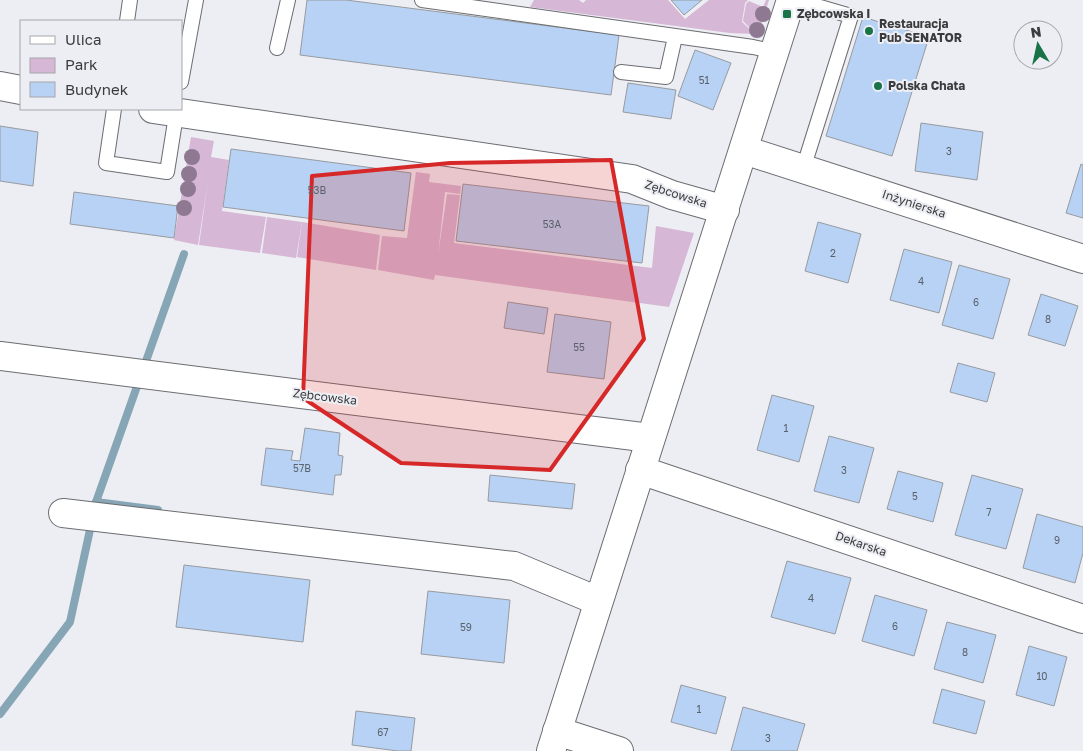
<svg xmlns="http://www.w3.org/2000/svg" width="1083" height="751" viewBox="0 0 1083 751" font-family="'Golos Text',sans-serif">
<rect width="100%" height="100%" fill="#edeef4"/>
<!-- green -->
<g fill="#d6b7d5">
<path d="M534,0H579L583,3L586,0H668L685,19L709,0H748L745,3L742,22L755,34L730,33L530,7Z"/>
<path d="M766,0H769L758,36L743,21L746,4L749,1L763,7Z"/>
<path d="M191,137L214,141L211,157L229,160L222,211L266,217L260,253L199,245L208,181L198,245L174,240Z"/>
<path d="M416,172L430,174L429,182L461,186L460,194L445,192L438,255L447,194L460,195L454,243L652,268L656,226L694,233L669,307L435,275L434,280L378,270L382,236L407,238Z"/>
<path d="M267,217L302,222L296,258L262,253Z"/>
<path d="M302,222L380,235L376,270L297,257Z"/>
</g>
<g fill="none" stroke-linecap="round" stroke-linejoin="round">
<!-- stream -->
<g stroke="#86a5b5" stroke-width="8">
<path d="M96,502L184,254"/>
<path d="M0,714L70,622L96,502L158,510"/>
</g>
</g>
<!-- building -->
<g fill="#b7d2f4" stroke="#979b9f">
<path d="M307,0H346L619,35L611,95L300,55Z"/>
<path d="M671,0H702L684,15Z"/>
<path d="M863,17L929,37L892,156L826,136Z"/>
<path d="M695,50L731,63L713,110L678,96Z"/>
<path d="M628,83L676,90L671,119L623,112Z"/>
<path d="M921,123L983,132L977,180L915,171Z"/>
<path d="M0,126L38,132L33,186L0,181Z"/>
<path d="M231,149L411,173L404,231L223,207Z"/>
<path d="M1081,164L1083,165V218L1066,213Z"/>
<path d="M463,184L649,206L642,263L456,241Z"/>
<path d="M74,192L178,206L174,238L70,224Z"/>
<path d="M818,222L861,234L848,283L805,271Z"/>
<path d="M904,249L952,262L939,313L890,300Z"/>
<path d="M959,265L1010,279L993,339L942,325Z"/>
<path d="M1041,294L1078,306L1065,346L1028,335Z"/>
<path d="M508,302L548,308L544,334L504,328Z"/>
<path d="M555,314L611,322L604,379L547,372Z"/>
<path d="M958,363L995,373L987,402L950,392Z"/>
<path d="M772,395L814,406L799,462L757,450Z"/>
<path d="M305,428L340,433L338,455L343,456L341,475H335L333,495L261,485L266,448L293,451L291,460L300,461Z"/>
<path d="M829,436L874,448L859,503L814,491Z"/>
<path d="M898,471L943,483L933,522L887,509Z"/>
<path d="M490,475L575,484L572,509L488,501Z"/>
<path d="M972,475L1023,489L1006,549L955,535Z"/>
<path d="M1037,514L1083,527V553L1075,583L1023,568Z"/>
<path d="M787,561L851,578L835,634L771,617Z"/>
<path d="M184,565L310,580L303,642L176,627Z"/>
<path d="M428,591L510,600L504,663L421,654Z"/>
<path d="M875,595L927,610L914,656L862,641Z"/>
<path d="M947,622L996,635L983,683L934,669Z"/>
<path d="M1029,646L1067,657L1054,706L1016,695Z"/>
<path d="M681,685L726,697L716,734L671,722Z"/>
<path d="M942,689L985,701L976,734L933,723Z"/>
<path d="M743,707L805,724L797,751H731Z"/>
<path d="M356,711L415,718L411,751H398L352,745Z"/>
</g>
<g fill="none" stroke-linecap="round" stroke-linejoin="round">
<!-- service casing -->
<g stroke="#6c6d71" stroke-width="16">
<g id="service">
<path d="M422,0L753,47L776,52"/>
<path d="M796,0L851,16L803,169"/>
<path d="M127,21L130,0"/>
<path d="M277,48L288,0"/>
<path d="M621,72L666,77L675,37"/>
<path d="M181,82L196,0"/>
<path d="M114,109L106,163L167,172L177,109"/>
</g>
</g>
<!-- minor casing -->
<g stroke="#6c6d71" stroke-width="30">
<g id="minor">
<path d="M0,86L21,90"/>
<path d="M153,109L632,179L672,195L725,210"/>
<path d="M744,150L1083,259"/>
<path d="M0,356L650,438"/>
<path d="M640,470L1083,619"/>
<path d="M63,513L514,566L598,601"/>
<path d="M557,731L619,751"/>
<path d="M551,751L791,0"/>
</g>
</g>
<!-- service -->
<use href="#service" stroke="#fff" stroke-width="14"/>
<!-- minor -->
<use href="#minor" stroke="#fff" stroke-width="28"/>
</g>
<!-- trees -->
<g fill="#8f7992">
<circle cx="763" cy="14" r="8"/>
<circle cx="757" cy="30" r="8"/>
<circle cx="192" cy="157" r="8"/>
<circle cx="189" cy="174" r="8"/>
<circle cx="188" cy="189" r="8"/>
<circle cx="184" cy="208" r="8"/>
</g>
<!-- marked area -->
<path fill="#d62828" fill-opacity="0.2" stroke="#d62828" stroke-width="4" stroke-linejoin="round" d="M611,160L644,339L550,470L401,463L303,398L312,176L450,163Z"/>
<!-- markers -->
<g fill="#187347" stroke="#edeef4" stroke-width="2">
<rect x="782" y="9" width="10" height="10" rx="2.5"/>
<circle cx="869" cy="31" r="5"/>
<circle cx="878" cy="86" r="5"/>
</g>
<g text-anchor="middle" stroke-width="4" stroke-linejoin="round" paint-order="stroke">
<!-- number labels -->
<g font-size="10" fill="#5a616b">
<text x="704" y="84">51</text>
<text x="949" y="155">3</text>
<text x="317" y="194">53B</text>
<text x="552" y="228">53A</text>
<text x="833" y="257">2</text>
<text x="921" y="285">4</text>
<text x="976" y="306">6</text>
<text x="1048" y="323">8</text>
<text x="579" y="351">55</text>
<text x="786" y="432">1</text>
<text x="302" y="472">57B</text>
<text x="844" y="474">3</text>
<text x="915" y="500">5</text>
<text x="989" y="516">7</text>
<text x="1057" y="544">9</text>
<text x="811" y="602">4</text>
<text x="895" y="630">6</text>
<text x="466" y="631">59</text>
<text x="965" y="656">8</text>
<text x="1042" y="680">10</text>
<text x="699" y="713">1</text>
<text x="383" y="736">67</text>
<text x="768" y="742">3</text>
</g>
<!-- poi labels -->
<g font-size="12" font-weight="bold" fill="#3b3b3d" stroke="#edeef4" text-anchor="start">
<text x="797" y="18">Zębcowska I</text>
<text x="879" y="28">Restauracja<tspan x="879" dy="14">Pub SENATOR</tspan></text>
<text x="888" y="90">Polska Chata</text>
</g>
<!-- street labels -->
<g font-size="12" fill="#3b3b3d" stroke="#edeef4">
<text transform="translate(676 194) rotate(18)" y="4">Zębcowska</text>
<text transform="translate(914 204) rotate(18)" y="4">Inżynierska</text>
<text transform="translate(325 397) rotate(7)" y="4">Zębcowska</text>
<text transform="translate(861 544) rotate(19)" y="4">Dekarska</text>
</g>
</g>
<!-- legend -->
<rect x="20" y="20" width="162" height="90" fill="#edeef4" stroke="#a6a6ab"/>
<rect x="30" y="36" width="25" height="8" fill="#ffffff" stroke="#a6a6ab"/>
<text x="65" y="45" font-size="15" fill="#3b3b3d">Ulica</text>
<rect x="30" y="58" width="25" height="15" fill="#d6b7d5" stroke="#a6a6ab"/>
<text x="65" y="70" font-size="15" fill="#3b3b3d">Park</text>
<rect x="30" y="82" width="25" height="15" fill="#b7d2f4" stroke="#a6a6ab"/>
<text x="65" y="95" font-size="15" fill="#3b3b3d">Budynek</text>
<!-- north arrow -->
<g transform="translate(1038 45) rotate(351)"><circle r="24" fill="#edeef4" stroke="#a6a6ab"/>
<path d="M0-4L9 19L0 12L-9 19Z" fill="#187347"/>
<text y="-8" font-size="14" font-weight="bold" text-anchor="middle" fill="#3b3b3d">N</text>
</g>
</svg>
